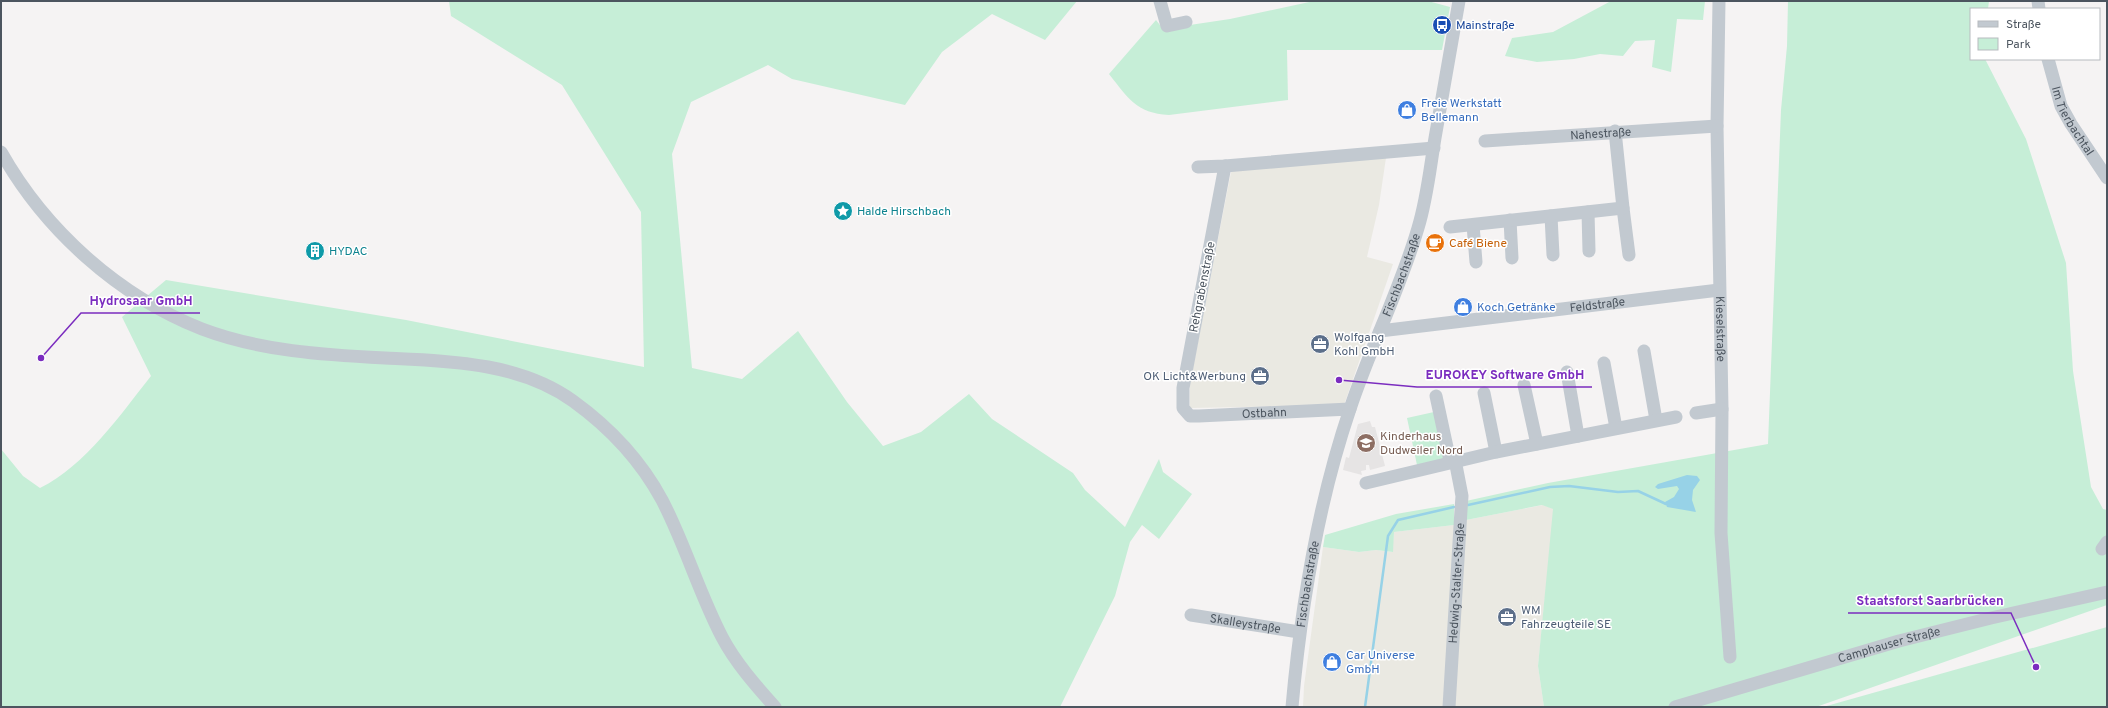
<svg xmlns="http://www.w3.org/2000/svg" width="2108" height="708" viewBox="0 0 2108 708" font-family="Overpass,sans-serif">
<rect width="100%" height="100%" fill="#f5f3f3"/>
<!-- commercial -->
<g fill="#eae9e2">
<path d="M1387,151L1379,205L1367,257L1393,264L1344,405L1190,408V383L1230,177L1234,161Z"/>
<path d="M1543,505L1554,509L1538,666L1544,707H1303L1304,686L1323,547L1359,552L1376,550L1392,552L1394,532L1454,525L1466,520Z"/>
</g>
<!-- education -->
<path fill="#e6e4e4" d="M1370,421L1372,427H1375L1385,466L1370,470L1369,465H1366V470L1361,471L1362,475L1343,470L1346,457L1349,458L1358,424Z"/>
<!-- green -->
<g fill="#c6eed7">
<path d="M449,1H1077L1045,40L992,14L942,52L905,105L792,79L768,65L691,102L672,154L692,368L742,379L798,331L847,402L883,446L921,432L969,394L992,419L1073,473L1085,490L1125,527L1159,459L1163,472L1192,494L1159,539L1142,525L1130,542L1115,596L1060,707H1V449L23,476L40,488C86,465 120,415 151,376L122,317L166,280L406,320L644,367L641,212L562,85L451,16Z"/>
<path d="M1314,1H1428L1450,7L1442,50H1287L1288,100L1169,115C1136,113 1128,98 1109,74L1156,20L1163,29L1230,19Z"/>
<path d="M1611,1H1705L1703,20L1677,19L1671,72L1652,67L1655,40L1635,41L1623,56L1600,54L1574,59L1537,62L1505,56L1512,38L1553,32Z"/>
<path d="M1788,1H1989L1988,9H1971V59H1985L2026,139L2066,263L2073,371L2091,487L2103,509L2107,510V605L1816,707H1544L1538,666L1553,509L1542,505L1466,520V501L1548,483L1768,444L1781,110L1787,46Z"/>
<path d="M1434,412L1444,459L1417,465L1407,418Z"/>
<path d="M1454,504V525L1394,532L1393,552L1376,550L1359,552L1323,547L1325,535L1396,514Z"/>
<path d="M2107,627V707H1823Z"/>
</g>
<!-- water -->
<path fill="#97d2e7" d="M1687,475L1697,476L1700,480L1693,490L1692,500L1696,512L1667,507L1665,502L1674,497L1679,489L1677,486L1658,489L1655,487L1658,484Z"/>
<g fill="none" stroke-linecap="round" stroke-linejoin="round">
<!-- stream -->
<g stroke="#97d2e7" stroke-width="2.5">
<path d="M1468,505L1550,487L1569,486L1618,492L1638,491L1666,504"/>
<path d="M1365,707L1388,536L1398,520L1454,507"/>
</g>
<!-- minor -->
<g stroke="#c2c9d0" stroke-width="13">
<path d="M1160,1L1167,26L1186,22"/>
<path id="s1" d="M1719,1L1717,126L1722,409L1721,533L1730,657"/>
<path d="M2038,1L2039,9"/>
<path id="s2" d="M2048,59L2061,106L2071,124L2107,178"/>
<path id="s3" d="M1485,141L1717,126"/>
<path d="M1,152C45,230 118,296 202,329C260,351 324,355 385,358C448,361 519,362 573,401C609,427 641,461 662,500C685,544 699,593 722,637C735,662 756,686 775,707"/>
<path id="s4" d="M1225,166L1183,388V408L1190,416H1199L1350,409"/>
<path d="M1198,167L1225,166L1434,148"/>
<path d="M1623,208L1629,255"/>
<path d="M1588,212L1589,251"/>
<path d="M1551,216L1553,255"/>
<path d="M1510,220L1512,258"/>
<path d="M1473,225L1476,262"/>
<path d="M1450,227L1623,208L1615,131"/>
<path id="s5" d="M1380,331L1719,290"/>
<path d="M1644,351L1656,420"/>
<path d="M1604,363L1616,428"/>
<path d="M1567,372L1578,436"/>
<path d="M1524,385L1537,444"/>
<path d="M1484,393L1496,452"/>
<path d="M1436,396L1450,461"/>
<path d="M1696,413L1722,409"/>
<path d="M1366,483L1496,452L1676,417"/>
<path d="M2102,549L2107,542"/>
<path id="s6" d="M1191,615L1299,632"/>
<path id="s7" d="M1292,707C1301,606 1317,506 1350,409C1370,348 1400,290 1418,228C1427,199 1430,168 1435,138C1443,92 1451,47 1459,1"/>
<path id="s8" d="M1449,707L1461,510L1462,496L1455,460"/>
<path id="s9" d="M1675,707L1899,641L1991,618L2107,592"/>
</g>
</g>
<!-- icons -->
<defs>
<g id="bus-disc" transform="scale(1)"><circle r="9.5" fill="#1a4fb4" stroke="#fff"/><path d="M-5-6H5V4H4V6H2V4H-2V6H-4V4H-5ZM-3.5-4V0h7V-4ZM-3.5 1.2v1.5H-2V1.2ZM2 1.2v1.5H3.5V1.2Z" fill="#fff"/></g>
<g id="shop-disc" transform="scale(1)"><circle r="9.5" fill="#3f7fe0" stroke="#fff"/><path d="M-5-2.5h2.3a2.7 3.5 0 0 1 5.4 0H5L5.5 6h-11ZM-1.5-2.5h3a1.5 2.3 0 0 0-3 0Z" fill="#fff"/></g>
<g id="sight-disc" transform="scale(1)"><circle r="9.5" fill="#0f9aa8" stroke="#fff"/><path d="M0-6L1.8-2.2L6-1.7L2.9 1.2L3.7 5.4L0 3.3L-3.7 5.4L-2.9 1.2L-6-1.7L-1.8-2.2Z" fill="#fff"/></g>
<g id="cafe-disc" transform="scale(1)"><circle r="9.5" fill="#e8710a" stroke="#fff"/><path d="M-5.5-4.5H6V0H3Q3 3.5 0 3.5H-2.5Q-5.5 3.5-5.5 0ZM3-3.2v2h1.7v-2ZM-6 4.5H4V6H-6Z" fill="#fff"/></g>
<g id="building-disc" transform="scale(1)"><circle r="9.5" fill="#0f9aa8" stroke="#fff"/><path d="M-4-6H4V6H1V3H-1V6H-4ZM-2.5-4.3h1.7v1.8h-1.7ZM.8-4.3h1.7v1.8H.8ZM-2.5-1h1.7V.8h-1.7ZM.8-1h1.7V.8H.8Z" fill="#fff"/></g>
<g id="office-disc" transform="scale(1)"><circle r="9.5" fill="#5c6f8a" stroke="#fff"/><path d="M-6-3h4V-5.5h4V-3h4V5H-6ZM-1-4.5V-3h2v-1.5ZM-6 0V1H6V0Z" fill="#fff"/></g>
<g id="school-disc" transform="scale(1)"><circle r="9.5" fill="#8d6e63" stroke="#fff"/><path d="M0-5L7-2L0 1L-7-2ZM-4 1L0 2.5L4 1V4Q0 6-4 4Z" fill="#fff"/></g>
</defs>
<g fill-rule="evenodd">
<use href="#bus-disc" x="1442" y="25"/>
<use href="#shop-disc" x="1407" y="110"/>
<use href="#sight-disc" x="843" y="211"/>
<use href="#cafe-disc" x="1435" y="243"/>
<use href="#building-disc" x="315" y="251"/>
<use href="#shop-disc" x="1463" y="307"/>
<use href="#office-disc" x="1320" y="344"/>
<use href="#office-disc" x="1260" y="376"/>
<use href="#school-disc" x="1366" y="443"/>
<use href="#office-disc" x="1507" y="617"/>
<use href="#shop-disc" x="1332" y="662"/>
</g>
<g text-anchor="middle" stroke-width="3" stroke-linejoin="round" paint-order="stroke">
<!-- transit labels -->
<g font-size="12" fill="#164399" stroke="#fff" text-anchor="start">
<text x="1456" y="29">Mainstraße</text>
</g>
<!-- shop labels -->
<g font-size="12" fill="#366cbe" stroke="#fff" text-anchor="start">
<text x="1421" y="107">Freie Werkstatt<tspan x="1421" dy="14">Bellemann</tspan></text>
<text x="1477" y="311">Koch Getränke</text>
<text x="1346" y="659">Car Universe<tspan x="1346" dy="14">GmbH</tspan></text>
</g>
<!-- street labels -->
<g font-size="12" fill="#4c555f" stroke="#fff">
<text dy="4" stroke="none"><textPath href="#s2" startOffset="67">Im Tierbachtal</textPath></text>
<text dy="4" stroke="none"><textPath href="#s3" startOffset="116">Nahestraße</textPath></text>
<text dy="4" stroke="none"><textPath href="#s7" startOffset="448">Fischbachstraße</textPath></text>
<text transform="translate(1202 287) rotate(-79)" y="4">Rehgrabenstraße</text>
<text dy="4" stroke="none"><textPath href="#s5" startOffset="219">Feldstraße</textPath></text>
<text dy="4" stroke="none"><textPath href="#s1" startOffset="328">Kieselstraße</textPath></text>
<text dy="4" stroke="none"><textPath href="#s4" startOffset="331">Ostbahn</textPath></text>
<text dy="4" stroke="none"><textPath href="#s8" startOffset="124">Hedwig-Stalter-Straße</textPath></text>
<text dy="4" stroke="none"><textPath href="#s7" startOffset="124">Fischbachstraße</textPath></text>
<text dy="4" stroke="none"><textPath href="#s6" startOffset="55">Skalleystraße</textPath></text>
<text dy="4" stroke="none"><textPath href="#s9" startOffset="223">Camphauser Straße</textPath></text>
</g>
<!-- culture labels -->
<g font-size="12" fill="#0d838f" stroke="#fff" text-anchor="start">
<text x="857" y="215">Halde Hirschbach</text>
<text x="329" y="255">HYDAC</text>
</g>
<!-- food labels -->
<g font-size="12" fill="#c56008" stroke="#fff" text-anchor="start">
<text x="1449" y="247">Café Biene</text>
</g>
<!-- service labels -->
<g font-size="12" fill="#4e5e75" stroke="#fff" text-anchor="start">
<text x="1334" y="341">Wolfgang<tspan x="1334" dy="14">Kohl GmbH</tspan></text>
<text x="1246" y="380" text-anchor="end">OK Licht&amp;Werbung</text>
<text x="1521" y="614">WM<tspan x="1521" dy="14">Fahrzeugteile SE</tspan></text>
</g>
<!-- education labels -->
<g font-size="12" fill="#785e54" stroke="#fff" text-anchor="start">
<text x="1380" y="440">Kinderhaus<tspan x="1380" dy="14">Dudweiler Nord</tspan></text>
</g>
</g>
<!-- callouts -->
<path fill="none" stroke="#7b2cbf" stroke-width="1.5" d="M41 358L81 313H200M1339 380L1417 387H1592M2036 667L2011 613H1848"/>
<g fill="#7b2cbf" stroke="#fff" stroke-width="1.5">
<circle cx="41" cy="358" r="4"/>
<circle cx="1339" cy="380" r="4"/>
<circle cx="2036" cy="667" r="4"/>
</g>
<g font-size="13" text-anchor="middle" font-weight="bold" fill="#7b2cbf" stroke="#fff" stroke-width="3" stroke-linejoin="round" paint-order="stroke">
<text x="141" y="305">Hydrosaar GmbH</text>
<text x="1505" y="379">EUROKEY Software GmbH</text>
<text x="1930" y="605">Staatsforst Saarbrücken</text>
</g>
<!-- border -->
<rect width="2108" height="708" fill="none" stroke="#4c555f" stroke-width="4"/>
<!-- legend -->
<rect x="1970" y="8" width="130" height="52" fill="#ffffff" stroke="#b7bbbf"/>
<rect x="1978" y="21" width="20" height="6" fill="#c2c9d0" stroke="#b7bbbf"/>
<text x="2006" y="28" font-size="12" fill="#4c555f">Straße</text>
<rect x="1978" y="38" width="20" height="12" fill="#c6eed7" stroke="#b7bbbf"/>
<text x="2006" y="48" font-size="12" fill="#4c555f">Park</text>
</svg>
